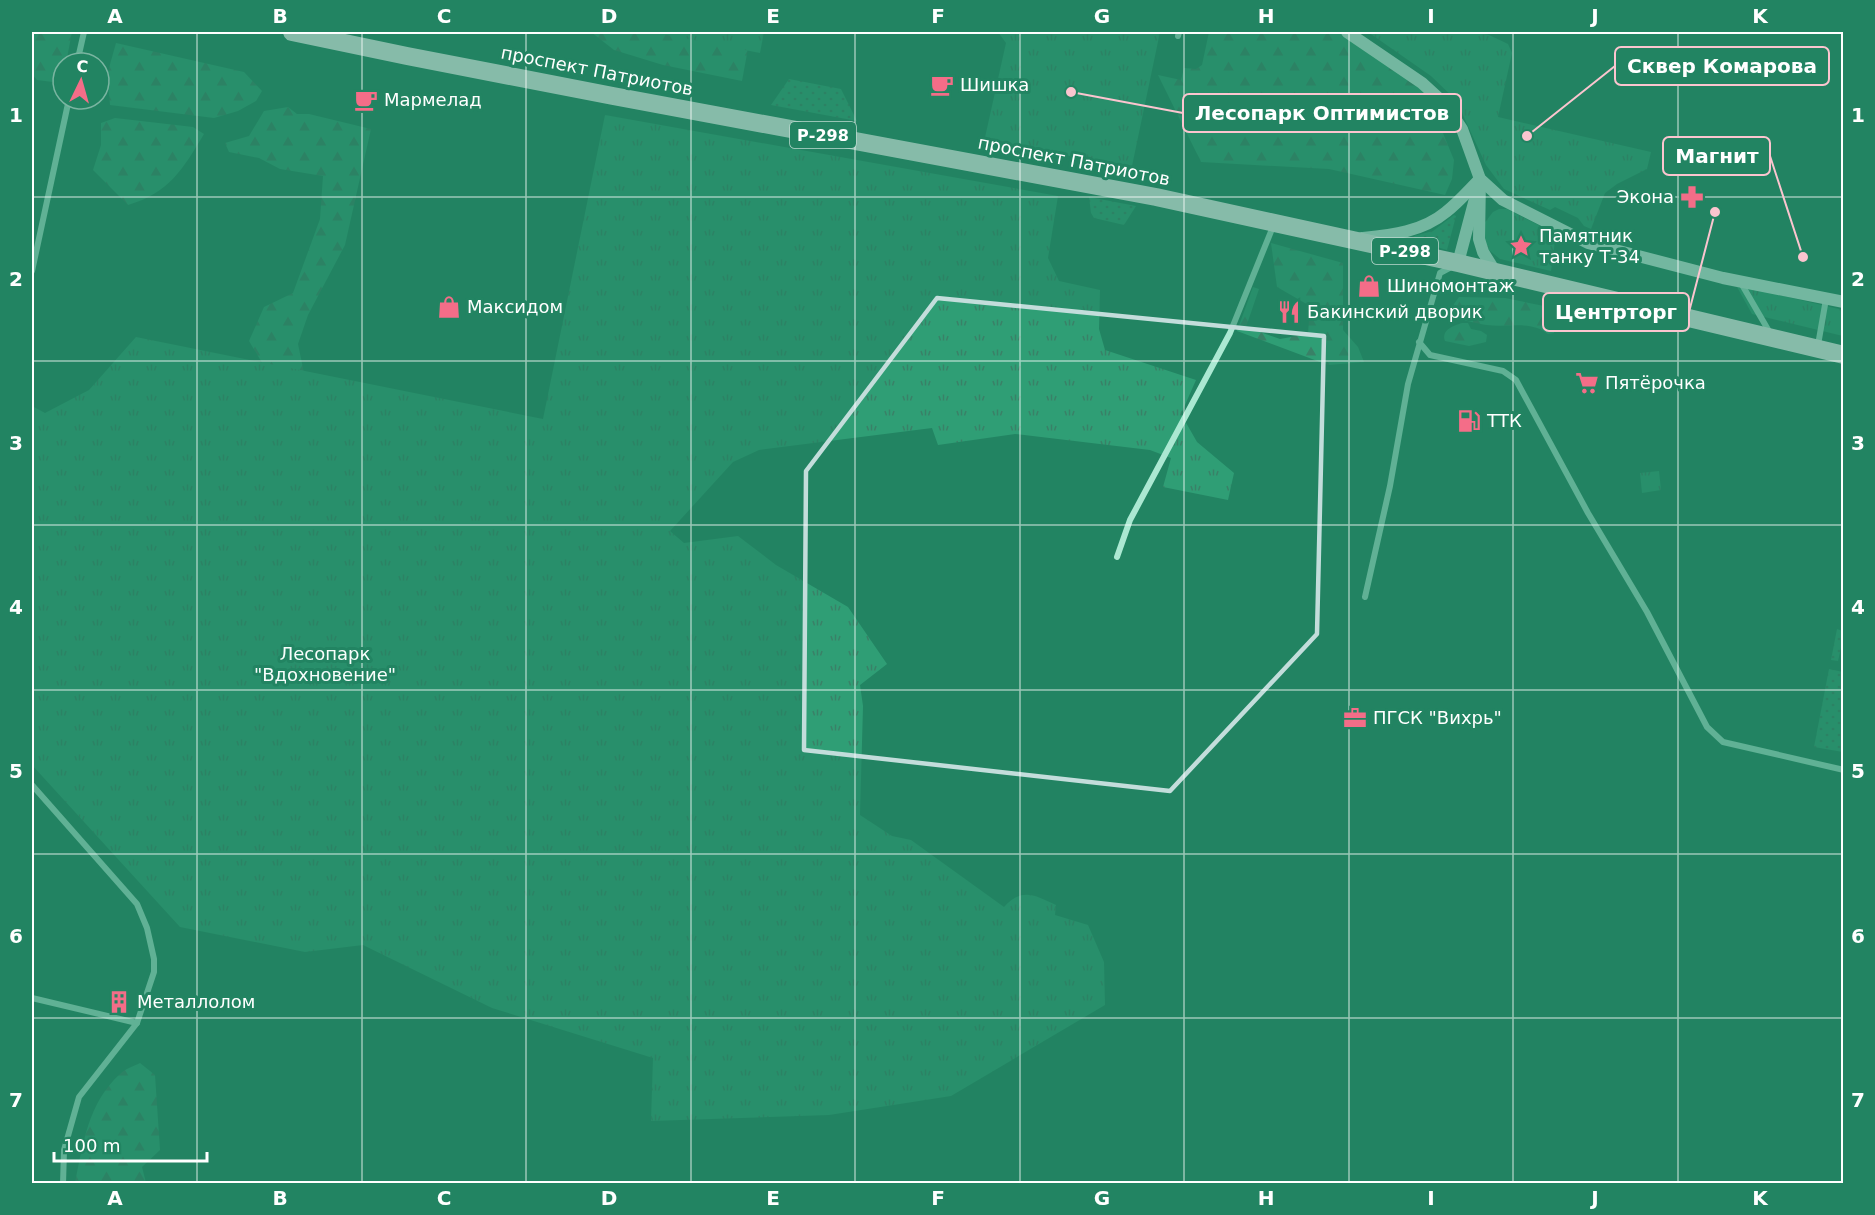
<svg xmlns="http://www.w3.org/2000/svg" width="1875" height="1215" viewBox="0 0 1875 1215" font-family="'DejaVu Sans',sans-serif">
<defs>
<pattern id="grass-dots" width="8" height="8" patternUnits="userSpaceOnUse" patternTransform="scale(1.5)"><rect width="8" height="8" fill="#2f9e75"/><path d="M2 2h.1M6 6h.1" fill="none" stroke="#398167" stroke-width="1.8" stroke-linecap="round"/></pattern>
<pattern id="forest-firs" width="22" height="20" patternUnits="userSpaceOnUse" patternTransform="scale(1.5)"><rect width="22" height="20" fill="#2f9e75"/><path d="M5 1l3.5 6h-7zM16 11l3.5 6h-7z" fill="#398167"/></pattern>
<pattern id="park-tufts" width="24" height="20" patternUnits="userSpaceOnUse" patternTransform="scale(1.5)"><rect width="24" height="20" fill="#2f9e75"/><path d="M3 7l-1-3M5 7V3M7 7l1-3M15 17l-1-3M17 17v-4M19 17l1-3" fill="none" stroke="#398167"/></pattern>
</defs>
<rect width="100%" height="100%" fill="#228462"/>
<!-- grass -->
<g fill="url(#grass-dots)">
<path d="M789,79L841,89L857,121L771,105Z"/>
<path d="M1089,197L1136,206L1124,225L1094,218L1091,213Z"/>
<path d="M1454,215L1456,216L1447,250L1406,238L1433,231Z"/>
<path d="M1837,629L1843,631V648H1841L1838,661L1831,660Z"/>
<path d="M1829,669L1843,672V752L1814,747Z"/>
</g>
<!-- forest -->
<g fill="url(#forest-firs)">
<path d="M32,32H72L66,63H63V75L53,82L37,80L32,74Z"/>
<path d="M591,32H751L742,81L663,65L614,50Z"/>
<path d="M1209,32H1345L1412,79L1432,99L1438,121L1454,160L1452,179L1445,195L1329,169L1201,162L1158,75L1181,80L1184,68L1196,69L1202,65Z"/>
<path d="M116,43L244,72L262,91L256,101L238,111L214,118L110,105L107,75Z"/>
<path d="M288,107L297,114H309L371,129L345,245L308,315L298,344L304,373L288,406L249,341L264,307L293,293L320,219L323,176L280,169L259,158L229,152L225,143L249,136L264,111Z"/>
<path d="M115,118L193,127L204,134C183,169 169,193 128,205L93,170L101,145V123Z"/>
<path d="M1271,243L1343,263V330L1358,347L1364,362L1328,365L1237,331L1253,287L1259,289L1246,327L1280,339L1308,334L1310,306L1277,287Z"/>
<path d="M1459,297L1505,298L1554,308V333L1548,334C1530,320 1508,328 1487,325C1477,324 1468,320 1458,320L1452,315L1454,304Z"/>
<path d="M1462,323H1468L1471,329L1481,331L1487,335L1486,342L1469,346L1445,341C1441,330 1453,326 1462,323Z"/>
<path d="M140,1063L155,1075L160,1150L142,1167L146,1183H75C83,1144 88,1103 120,1074C125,1069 134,1066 140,1063Z"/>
</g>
<!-- park -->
<g fill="url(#park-tufts)">
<path d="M652,32H764L760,53Z"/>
<path d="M998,32H1160L1132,166L984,142L1006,43Z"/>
<path d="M1368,32H1474L1489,35L1508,44L1512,53L1498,117L1651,152L1647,169L1617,184L1605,193L1591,229L1584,226L1578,218L1555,207L1550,210L1504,189L1486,165L1456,100L1431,76Z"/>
<path d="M605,115L1058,196L1048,258L1059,281L1100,290L1099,329L1105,350L1196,380L1181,414L1197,442L1234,473L1228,500L1163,487L1171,458L1150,450L1015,434L938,445L932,428L759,450L733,462L670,531L684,543L738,536L776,565L848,607L887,664L860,685L863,706L860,815L892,836L911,840L1004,907C1022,887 1035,895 1056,905L1055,915L1088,925L1104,962L1105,1005L951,1096L829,1115L651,1121L653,1058L492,1008L363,945L305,952L180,927L32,765V406L45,413L89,390L136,337L543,419Z"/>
<path d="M1499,209H1507L1556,234L1551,271L1500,259L1484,246L1482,226L1493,212Z"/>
<path d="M1736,285L1843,310V336L1752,314Z"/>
<path d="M1659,471L1661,490L1642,493L1640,473Z"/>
</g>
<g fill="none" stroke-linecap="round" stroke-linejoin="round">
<!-- street -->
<g stroke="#abe8d2" stroke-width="6">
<path d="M1178,36L1179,32"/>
<path d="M77,63L84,32"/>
<path d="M32,271L69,99"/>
<path d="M1741,283L1770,333"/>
<path d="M1419,342L1430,355L1503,371L1516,380L1588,513L1647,612L1707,727L1723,742L1844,770"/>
<path d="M1818,345L1826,299"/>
<path d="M1117,557L1130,520L1230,333L1274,224"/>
<path d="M1365,597L1390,486L1408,384L1440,273L1453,266"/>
<path d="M32,785L137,904L147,928L154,959V972L137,1023L79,1097L64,1150L63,1184"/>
<path d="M32,998L137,1023"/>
</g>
<!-- secondary -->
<g stroke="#d5f7eb" stroke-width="12">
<path d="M1347,32L1422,83L1446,105L1462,129L1480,179L1503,200L1588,243L1723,278L1844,302"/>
<path d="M1480,179L1479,239L1483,252L1496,273"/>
<path d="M1362,238C1391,235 1422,232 1446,212C1458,203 1469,190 1480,179"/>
<path d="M1458,263L1476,195"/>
</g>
<!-- highway -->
<path stroke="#fff" stroke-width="18" d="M292,32L407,56L613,96L1156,197L1458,263L1844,355"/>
</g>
<!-- marked area -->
<path d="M0 0H1875V1215H0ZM937,298L1324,336L1317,634L1170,791L804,750L806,471Z" fill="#228462" fill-opacity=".55" fill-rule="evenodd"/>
<path fill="none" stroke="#c3dddb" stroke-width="4.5" stroke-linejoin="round" d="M937,298L1324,336L1317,634L1170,791L804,750L806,471Z"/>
<!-- grid -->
<path fill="none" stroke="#fff" stroke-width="1.5" stroke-opacity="0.55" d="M197,32V1184M362,32V1184M526,32V1184M691,32V1184M855,32V1184M1020,32V1184M1184,32V1184M1349,32V1184M1513,32V1184M1678,32V1184M32,197H1844M32,361H1844M32,525H1844M32,690H1844M32,854H1844M32,1018H1844"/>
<!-- icons -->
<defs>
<g id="cafe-bare" transform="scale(1.8)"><path d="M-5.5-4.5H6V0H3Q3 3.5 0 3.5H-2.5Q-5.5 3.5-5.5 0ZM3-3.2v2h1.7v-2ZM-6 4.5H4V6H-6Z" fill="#f46d88" stroke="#228462" stroke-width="2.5" paint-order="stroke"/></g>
<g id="pharmacy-bare" transform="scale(1.8)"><path d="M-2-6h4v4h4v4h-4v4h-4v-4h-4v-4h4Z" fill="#f46d88" stroke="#228462" stroke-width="2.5" paint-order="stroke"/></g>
<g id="sight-bare" transform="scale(1.8)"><path d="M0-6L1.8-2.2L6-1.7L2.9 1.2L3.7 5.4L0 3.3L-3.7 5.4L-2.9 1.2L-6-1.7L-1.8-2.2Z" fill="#f46d88" stroke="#228462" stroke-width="2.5" paint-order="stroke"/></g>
<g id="shop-bare" transform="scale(1.8)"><path d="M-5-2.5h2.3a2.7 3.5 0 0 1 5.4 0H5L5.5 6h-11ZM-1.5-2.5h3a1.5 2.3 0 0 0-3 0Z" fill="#f46d88" stroke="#228462" stroke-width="2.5" paint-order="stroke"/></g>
<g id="restaurant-bare" transform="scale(1.8)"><path d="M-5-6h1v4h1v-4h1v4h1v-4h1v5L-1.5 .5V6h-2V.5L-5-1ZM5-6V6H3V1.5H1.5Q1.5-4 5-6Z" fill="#f46d88" stroke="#228462" stroke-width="2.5" paint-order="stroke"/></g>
<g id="supermarket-bare" transform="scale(1.8)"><path d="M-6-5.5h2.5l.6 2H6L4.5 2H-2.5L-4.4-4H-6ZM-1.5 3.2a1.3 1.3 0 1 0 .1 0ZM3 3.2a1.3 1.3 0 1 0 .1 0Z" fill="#f46d88" stroke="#228462" stroke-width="2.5" paint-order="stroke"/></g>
<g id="fuel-bare" transform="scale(1.8)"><path d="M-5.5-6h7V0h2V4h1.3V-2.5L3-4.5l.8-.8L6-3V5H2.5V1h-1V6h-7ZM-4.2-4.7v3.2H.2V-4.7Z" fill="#f46d88" stroke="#228462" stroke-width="2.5" paint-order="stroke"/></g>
<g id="office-bare" transform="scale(1.8)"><path d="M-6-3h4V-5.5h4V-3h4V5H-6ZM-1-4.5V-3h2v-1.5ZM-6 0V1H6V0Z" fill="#f46d88" stroke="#228462" stroke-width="2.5" paint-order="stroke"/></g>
<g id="building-bare" transform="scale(1.8)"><path d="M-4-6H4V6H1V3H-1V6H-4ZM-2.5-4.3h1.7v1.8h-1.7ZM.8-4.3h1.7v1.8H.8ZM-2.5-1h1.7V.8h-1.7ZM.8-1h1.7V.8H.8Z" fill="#f46d88" stroke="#228462" stroke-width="2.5" paint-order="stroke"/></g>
</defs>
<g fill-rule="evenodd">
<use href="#cafe-bare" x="942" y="85"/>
<use href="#cafe-bare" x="366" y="100"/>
<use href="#pharmacy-bare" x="1692" y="197"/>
<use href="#sight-bare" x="1521" y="246"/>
<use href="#shop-bare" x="1369" y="286"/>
<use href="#shop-bare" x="449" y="307"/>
<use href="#restaurant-bare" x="1289" y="312"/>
<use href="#supermarket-bare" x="1587" y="383"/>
<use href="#fuel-bare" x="1469" y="421"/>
<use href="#office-bare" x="1355" y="718"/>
<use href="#building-bare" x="119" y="1002"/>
</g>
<g text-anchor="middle" stroke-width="6" stroke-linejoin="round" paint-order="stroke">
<!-- shield labels -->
<g fill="#228462" stroke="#bddad0" stroke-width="1.5">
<rect x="790" y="122" width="66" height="26" rx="4.5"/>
<rect x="1372" y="238" width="66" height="26" rx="4.5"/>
</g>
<g font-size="16" font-weight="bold" fill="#fff">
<text x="823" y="141">Р-298</text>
<text x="1405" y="257">Р-298</text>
</g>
<!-- street labels -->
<g font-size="18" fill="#fff" stroke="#228462">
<text transform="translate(597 71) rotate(11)" y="6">проспект Патриотов</text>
<text transform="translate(1074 161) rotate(11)" y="6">проспект Патриотов</text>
</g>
<!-- poi labels -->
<g font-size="18" fill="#fff" stroke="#228462" text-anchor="start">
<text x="960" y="91">Шишка</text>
<text x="384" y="106">Мармелад</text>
<text x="1674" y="203" text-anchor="end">Экона</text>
<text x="1539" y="242">Памятник<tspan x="1539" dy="21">танку Т-34</tspan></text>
<text x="1387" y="292">Шиномонтаж</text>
<text x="467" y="313">Максидом</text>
<text x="1307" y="318">Бакинский дворик</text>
<text x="1605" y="389">Пятёрочка</text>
<text x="1487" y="427">ТТК</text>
<text x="1373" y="724">ПГСК "Вихрь"</text>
<text x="137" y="1008">Металлолом</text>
</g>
<!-- park labels -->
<g font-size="18" fill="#f8fefc" stroke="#228462">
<text x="325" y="660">Лесопарк<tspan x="325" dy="21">"Вдохновение"</tspan></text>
</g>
</g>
<!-- callouts -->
<path fill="none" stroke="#fbc5cf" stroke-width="2" d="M1527 136L1615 66M1071 92L1183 113M1803 257L1770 156M1715 212L1689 312"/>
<g fill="#fbc5cf" stroke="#228462" stroke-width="2">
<circle cx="1527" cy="136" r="6"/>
<circle cx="1071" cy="92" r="6"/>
<circle cx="1803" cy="257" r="6"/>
<circle cx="1715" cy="212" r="6"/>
</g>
<g fill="#228462" stroke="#fbc5cf" stroke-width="2">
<rect x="1615" y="47" width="214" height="38" rx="6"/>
<rect x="1183" y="94" width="278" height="38" rx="6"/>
<rect x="1663" y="137" width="107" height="38" rx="6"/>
<rect x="1543" y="293" width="146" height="38" rx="6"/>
</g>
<g font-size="20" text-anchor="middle" font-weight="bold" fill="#fff">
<text x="1722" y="73">Сквер Комарова</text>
<text x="1322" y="120">Лесопарк Оптимистов</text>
<text x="1717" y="163">Магнит</text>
<text x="1616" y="319">Центрторг</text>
</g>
<!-- border -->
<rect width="1875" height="1215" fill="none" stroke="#228462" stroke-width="66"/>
<!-- north arrow -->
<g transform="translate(81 81) rotate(5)"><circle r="28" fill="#228462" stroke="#7ab5a1" stroke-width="1.5"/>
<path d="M0-4.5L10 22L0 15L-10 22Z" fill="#f46d88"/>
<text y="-9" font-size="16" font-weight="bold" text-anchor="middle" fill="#ffffff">С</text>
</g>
<!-- scale -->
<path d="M54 1152v9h153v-9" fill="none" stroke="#ffffff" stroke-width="3"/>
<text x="63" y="1152" font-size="18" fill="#ffffff" stroke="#228462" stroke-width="4.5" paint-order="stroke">100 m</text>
<rect x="33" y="33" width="1809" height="1149" fill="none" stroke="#fff" stroke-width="2"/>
<g font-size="20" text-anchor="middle" font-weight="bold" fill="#fff">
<text x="115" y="23">A</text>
<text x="280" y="23">B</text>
<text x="444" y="23">C</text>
<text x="609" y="23">D</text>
<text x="773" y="23">E</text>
<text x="938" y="23">F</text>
<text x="1102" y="23">G</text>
<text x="1266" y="23">H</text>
<text x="1431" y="23">I</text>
<text x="1595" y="23">J</text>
<text x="1760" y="23">K</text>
<text x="16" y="122">1</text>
<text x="1858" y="122">1</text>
<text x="16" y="286">2</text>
<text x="1858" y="286">2</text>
<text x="16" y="450">3</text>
<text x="1858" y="450">3</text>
<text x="16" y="614">4</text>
<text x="1858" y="614">4</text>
<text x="16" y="778">5</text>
<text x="1858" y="778">5</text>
<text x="16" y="943">6</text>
<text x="1858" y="943">6</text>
<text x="16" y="1107">7</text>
<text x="1858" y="1107">7</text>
<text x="115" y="1205">A</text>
<text x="280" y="1205">B</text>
<text x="444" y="1205">C</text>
<text x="609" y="1205">D</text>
<text x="773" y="1205">E</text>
<text x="938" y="1205">F</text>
<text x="1102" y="1205">G</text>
<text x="1266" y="1205">H</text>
<text x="1431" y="1205">I</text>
<text x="1595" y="1205">J</text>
<text x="1760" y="1205">K</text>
</g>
</svg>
